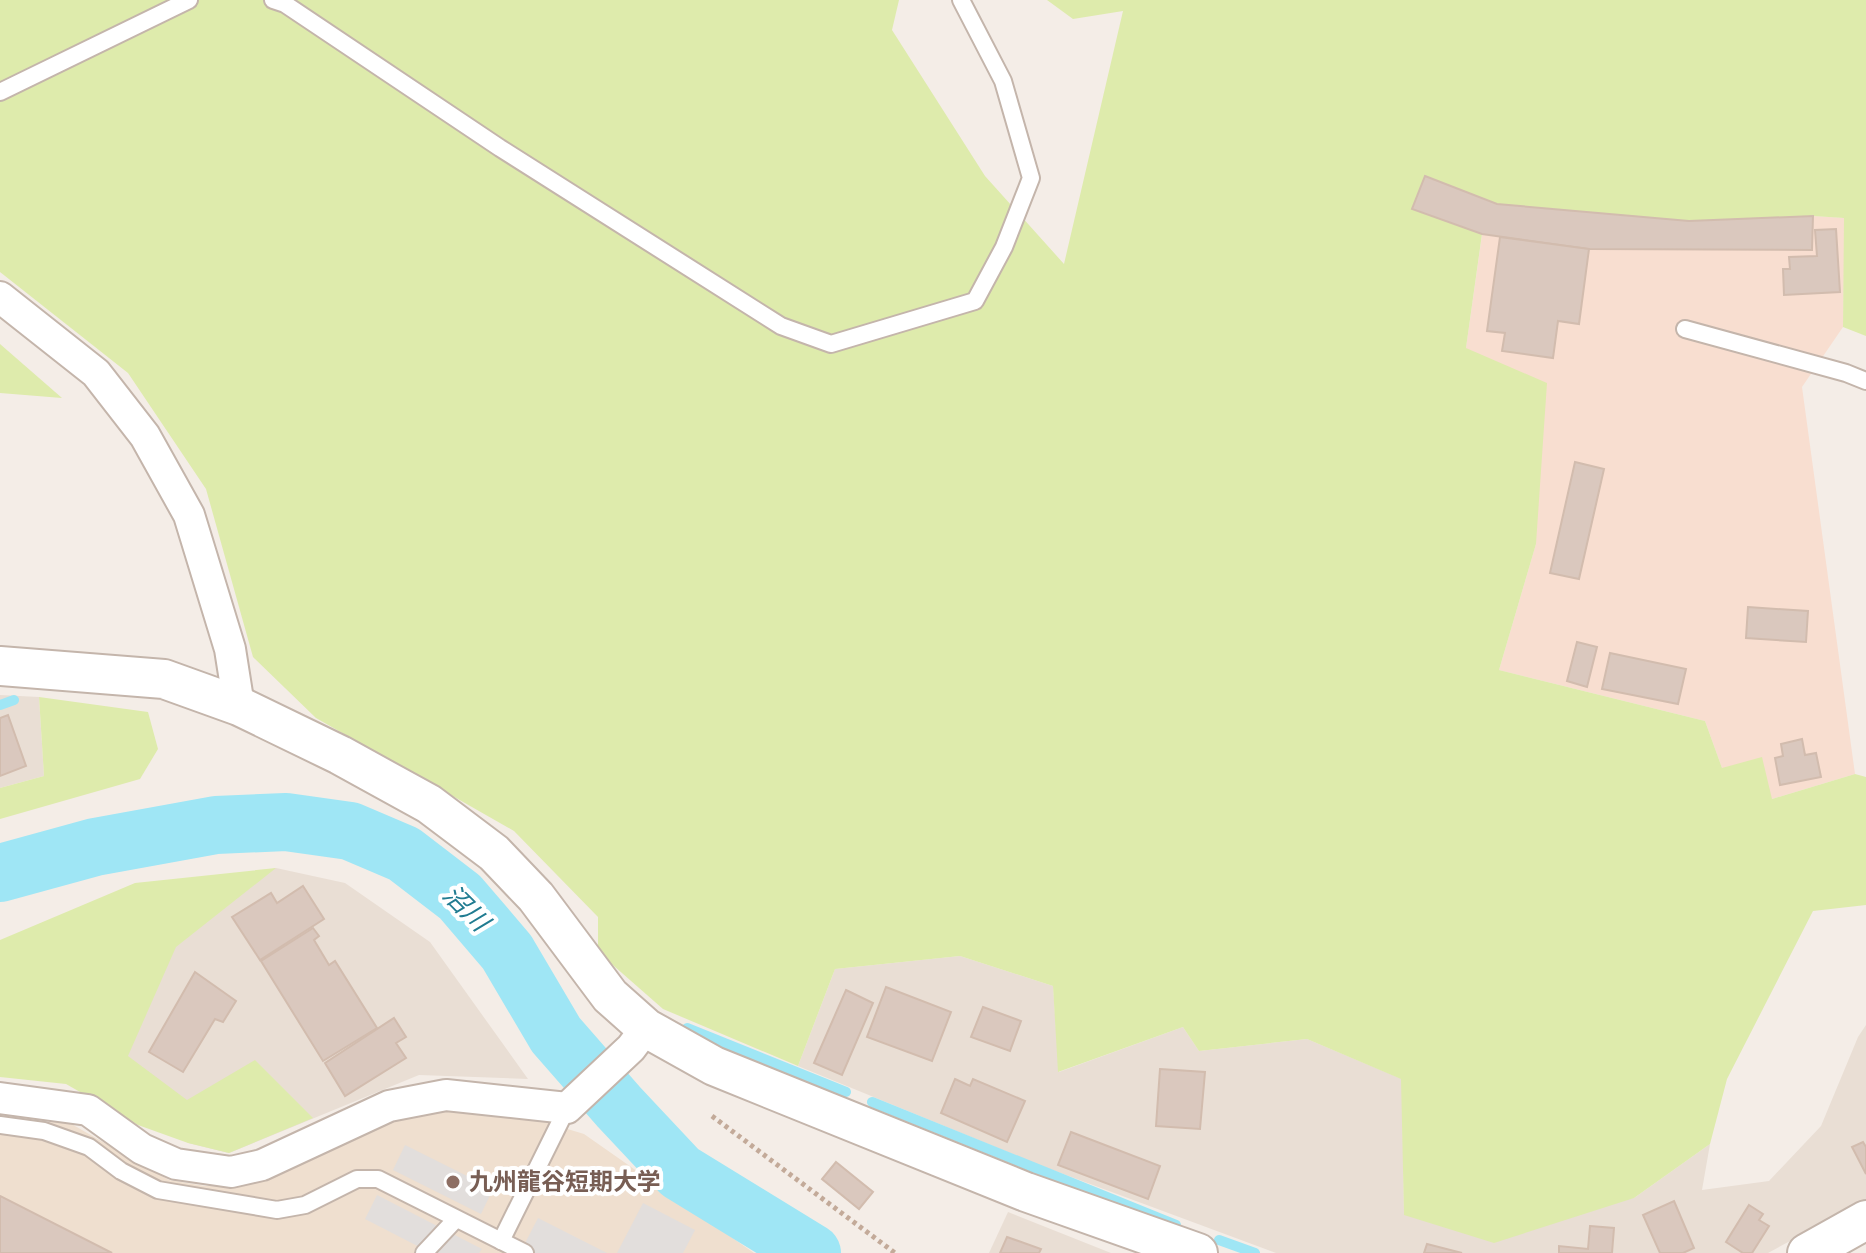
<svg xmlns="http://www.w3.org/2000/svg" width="1866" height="1253" viewBox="0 0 1866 1253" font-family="'Asap Condensed','Noto Sans JP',sans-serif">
<rect width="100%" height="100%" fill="#f4ede7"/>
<!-- residential -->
<g fill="#e9ded4">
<path d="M0,695L39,697L44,776L0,788Z"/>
<path d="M276,868L345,883L430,942L528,1079L419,1075L229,1153L188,1143L75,1068L127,905Z"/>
<path d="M960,956L1053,986L1059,1072L1183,1027L1199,1051L1307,1039L1402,1079L1404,1215L1634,1198L1710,1144L1702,1190L1769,1181L1821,1126L1858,1037L1866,1025V1200L1768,1253H1276L1039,1165L798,1066L835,969Z"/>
<path d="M1008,1212L1111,1253H989Z"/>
</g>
<!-- commercial -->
<path fill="#f8ded0" d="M1425,176L1497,204L1689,221L1813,216L1845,218L1843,327L1802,387L1855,774L1772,799L1722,768L1705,721L1499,670L1536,544L1466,348L1482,235L1412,209Z"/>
<!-- education -->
<path fill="#efdfcf" d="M450,1108L505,1110L584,1134L754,1253H0V1116L43,1122H68L169,1180L205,1186L247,1184L271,1176L349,1136L415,1111Z"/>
<!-- green -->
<g fill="#deebac">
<path d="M0,0H899L892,30L985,176L1064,264L1123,11L1073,19L1047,0H1866V336L1843,327L1844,218L1813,216L1689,221L1497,204L1426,176L1413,208L1482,234L1466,348L1547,383L1536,544L1499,670L1705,721L1722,768L1762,757L1772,799L1855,774L1866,777V905L1813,911L1727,1079L1710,1144L1634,1198L1494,1243L1404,1215L1401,1079L1307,1039L1199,1051L1183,1027L1058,1072L1053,986L960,956L835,969L798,1066L663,1009L598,952V917L514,831L316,718L253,657L206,489L128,373L0,272Z"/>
<path d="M0,344L62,398L0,393Z"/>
<path d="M39,697L148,712L158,749L140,779L0,819V788L44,776Z"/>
<path d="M276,868L176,947L128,1056L187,1100L255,1060L313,1118L229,1153L188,1143L138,1125L66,1084L0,1077V940L135,883Z"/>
</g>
<!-- parking -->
<g fill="#e2dedc">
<path d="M405,1145L493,1189L481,1214L393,1170Z"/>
<path d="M377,1195L482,1249L479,1253H431L365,1219Z"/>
<path d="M643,1203L695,1230L683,1253H617Z"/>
<path d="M538,1218L607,1253H520Z"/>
</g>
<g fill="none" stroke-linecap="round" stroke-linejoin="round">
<!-- stream -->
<g stroke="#9fe6f5" stroke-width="10">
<path d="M0,705L14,700"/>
<path d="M687,1028L846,1092"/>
<path d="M872,1102L1176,1225"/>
<path d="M1219,1240L1255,1253"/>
</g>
<!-- river -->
<path stroke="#9fe6f5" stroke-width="58" d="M0,873L95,847L216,825L286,822L350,831L404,854L460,897L507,952L556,1035L619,1107L680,1172L812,1253"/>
</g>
<!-- building -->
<g fill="#dac8be" stroke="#d2bcae" stroke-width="2">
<path d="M1425,176L1497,204L1689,221L1813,216L1812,250L1589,249L1482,234L1412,209Z"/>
<path d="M1836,229L1840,292L1784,295L1783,269H1790L1789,257L1817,256L1815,230Z"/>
<path d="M1500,237L1589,249L1579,324L1558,321L1553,358L1502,351L1505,333L1487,331Z"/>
<path d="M1575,462L1604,469L1579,579L1550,573Z"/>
<path d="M1748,607L1808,611L1806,642L1746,638Z"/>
<path d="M1577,642L1597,647L1587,687L1567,681Z"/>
<path d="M1610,653L1686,669L1678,704L1602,689Z"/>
<path d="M8,715L26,766L0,776V718Z"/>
<path d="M1802,739L1805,755L1816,753L1821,777L1780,785L1775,758L1783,756L1781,744Z"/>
<path d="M303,886L324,919L260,960L232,917L271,893L277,903Z"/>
<path d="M313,928L319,936L314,940L329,965L335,961L377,1028L323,1061L261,961Z"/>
<path d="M195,972L236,1001L223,1022L215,1019L183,1072L149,1052Z"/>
<path d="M886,987L951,1012L932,1061L867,1037Z"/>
<path d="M846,990L873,1003L842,1075L814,1063Z"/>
<path d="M983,1007L1021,1021L1010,1051L971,1037Z"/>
<path d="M394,1018L406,1037L396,1043L406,1058L345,1096L325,1063Z"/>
<path d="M1160,1069L1205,1072L1200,1129L1156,1126Z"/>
<path d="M955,1079L970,1086L973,1079L1025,1101L1007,1142L941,1113Z"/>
<path d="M1071,1132L1160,1166L1148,1199L1058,1165Z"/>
<path d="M1863,1142L1866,1147V1174L1852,1147Z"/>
<path d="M836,1162L873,1192L859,1209L822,1179Z"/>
<path d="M0,1196L112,1253H0Z"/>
<path d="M1674,1201L1694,1248L1683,1253H1660L1643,1215Z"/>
<path d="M1749,1205L1763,1214L1759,1220L1769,1226L1752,1253H1743L1726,1242Z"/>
<path d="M1590,1226L1614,1228L1612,1253H1559V1246L1588,1249Z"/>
<path d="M1007,1237L1041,1249L1039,1253H1000Z"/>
<path d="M1427,1244L1462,1253H1424Z"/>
</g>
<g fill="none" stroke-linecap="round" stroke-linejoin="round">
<!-- service casing -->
<g stroke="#c4b5ab" stroke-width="20">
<g id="service">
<path d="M273,0L285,4L500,148L781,326L831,344L975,301L1004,247L1031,178L1003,81L961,0"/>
<path d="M0,92L189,0"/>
<path d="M1685,329L1846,373L1866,381"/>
<path d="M0,1125L44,1131L89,1147L121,1171L158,1190L277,1210L305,1205L357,1179H378L525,1253"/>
<path d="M501,1241L567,1108"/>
<path d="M424,1253L456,1219"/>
</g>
</g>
<!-- minor casing -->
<g stroke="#c4b5ab" stroke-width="34">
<g id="minor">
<path d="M0,297L96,373L145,436L189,515L230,649L239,706"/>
<path d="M0,1098L88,1110L142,1149L176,1164L231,1172L262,1165L389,1106L446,1095L567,1108L631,1048L646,1028"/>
</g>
</g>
<!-- tertiary casing -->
<g stroke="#c4b5ab" stroke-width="42">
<g id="tertiary">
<path d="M0,666L164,679L239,706L340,755L429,804L494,853L536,897L610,996L646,1028L714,1066L1026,1192L1198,1253"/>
<path d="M1807,1253L1866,1220"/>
</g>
</g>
<!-- path -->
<path stroke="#c3aa99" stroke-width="5" stroke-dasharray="4 4" stroke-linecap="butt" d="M712,1116L895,1253"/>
<!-- service -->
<use href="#service" stroke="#fff" stroke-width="16"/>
<!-- minor -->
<use href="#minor" stroke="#fff" stroke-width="30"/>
<!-- tertiary -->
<use href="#tertiary" stroke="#fff" stroke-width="38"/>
</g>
<!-- markers -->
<circle fill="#8d6e63" stroke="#fff" stroke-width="3" cx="453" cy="1182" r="8"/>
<g text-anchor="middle" stroke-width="8" stroke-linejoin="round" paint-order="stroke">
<!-- education labels -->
<g font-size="24" font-weight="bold" fill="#785e54" stroke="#fff" text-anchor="start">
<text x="469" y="1190">九州龍谷短期大学</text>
</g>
<!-- water labels -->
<g font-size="26" font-style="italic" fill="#217c91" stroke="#fff">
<text transform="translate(466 908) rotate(45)" y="9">沼川</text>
</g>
</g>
</svg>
